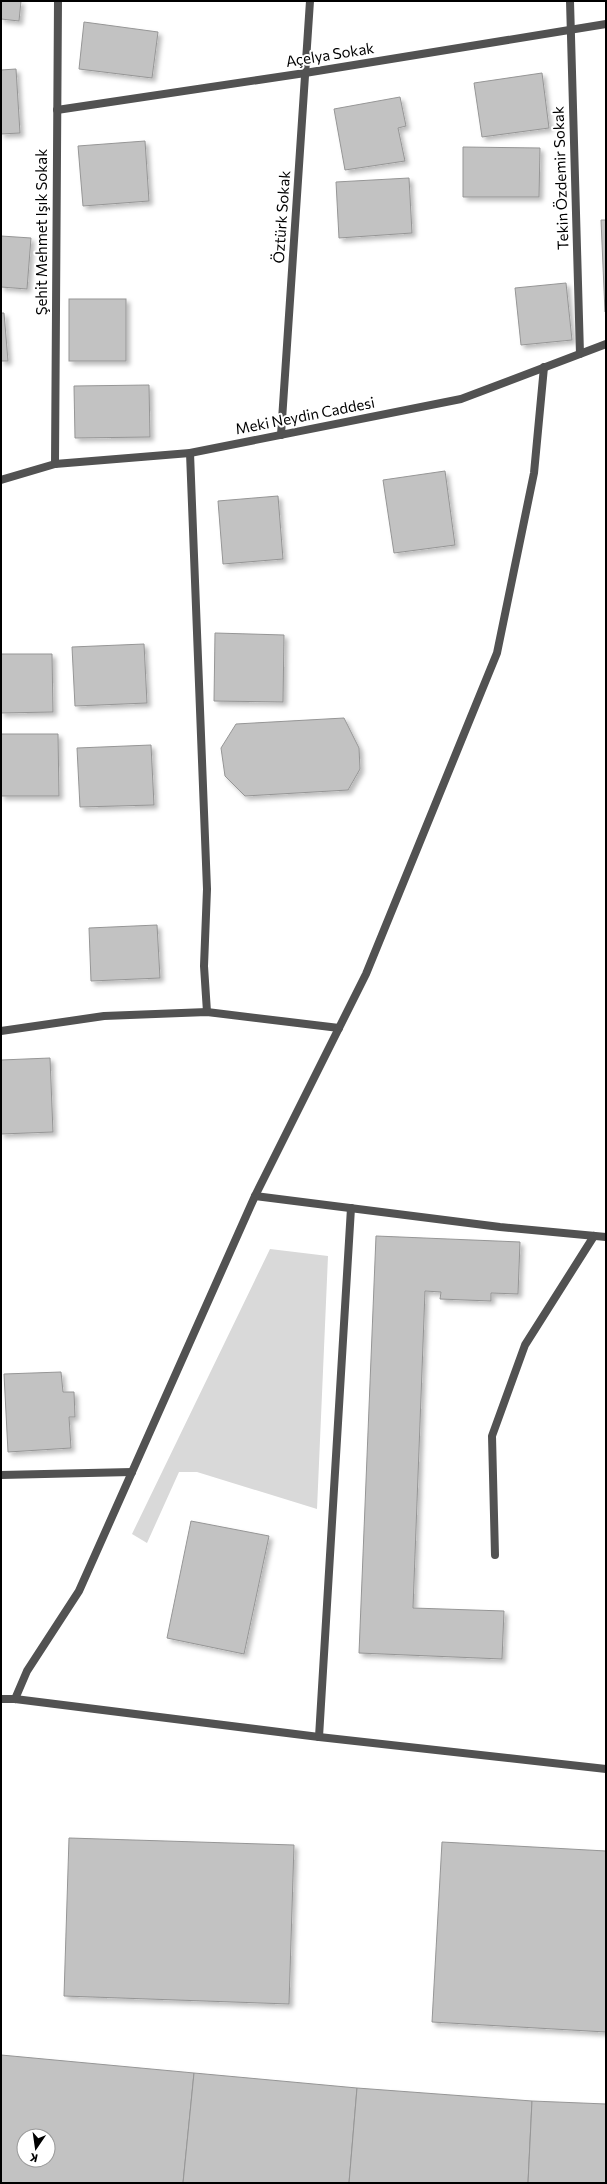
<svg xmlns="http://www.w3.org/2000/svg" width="607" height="2184" viewBox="0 0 607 2184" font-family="Commissioner,sans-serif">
<defs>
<filter id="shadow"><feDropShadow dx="3.5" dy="3.5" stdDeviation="2" flood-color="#0004"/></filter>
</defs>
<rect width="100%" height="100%" fill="#fff"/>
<!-- green -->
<path fill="#d9d9d9" d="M270,1249L328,1256L317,1509L197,1472H179L147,1543L132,1534Z"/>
<!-- building -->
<g fill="#c2c2c2" stroke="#969696" fill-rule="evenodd" filter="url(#shadow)">
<path d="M1,1H21L19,21L1,19Z"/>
<path d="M84,22L158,32L152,78L79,69Z"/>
<path d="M16,69L20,133L1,134V70Z"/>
<path d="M542,73L549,128L482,137L474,83Z"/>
<path d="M400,97L406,126L398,128L405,161L345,170L334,109Z"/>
<path d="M145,141L149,201L83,206L78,146Z"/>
<path d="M463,147L540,148L539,197H463Z"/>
<path d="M409,178L412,233L339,238L336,182Z"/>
<path d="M601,220H606V312H605Z"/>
<path d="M1,236L31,238L27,289L1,287Z"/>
<path d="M566,283L572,340L521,345L515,288Z"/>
<rect x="69" y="299" width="57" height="62"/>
<path d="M1,313H4L8,361H1Z"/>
<path d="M149,385L150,437L75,438L74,386Z"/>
<path d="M445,471L455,545L394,553L383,480Z"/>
<path d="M278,496L283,559L223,564L218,501Z"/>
<path d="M215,633L284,635L283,702L214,701Z"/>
<path d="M144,644L147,703L75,706L72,647Z"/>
<path d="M1,654H52L53,712L1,713Z"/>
<path d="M344,718L359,748L360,769L348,790L245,796L225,776L221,748L236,724Z"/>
<path d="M1,734H58L59,796H1Z"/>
<path d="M151,745L154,805L80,807L77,748Z"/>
<path d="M157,925L160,978L91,981L89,928Z"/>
<path d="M50,1058L53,1132L1,1134V1060Z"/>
<path d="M376,1236L520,1242L518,1294L491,1293V1301L440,1299L441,1292L425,1291L413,1608L504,1611L502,1659L359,1653Z"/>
<path d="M61,1372L63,1392H74L75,1417H69L71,1448L8,1452L4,1374Z"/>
<path d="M191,1521L269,1536L244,1654L167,1638Z"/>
<path d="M69,1838L294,1845L289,2004L64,1996Z"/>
<path d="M442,1842L606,1851V2032L432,2022Z"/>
<path d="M1,2055L194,2073L183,2183H1ZM24,2136H48V2160H24Z"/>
<path d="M194,2073L357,2088L349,2183H183Z"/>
<path d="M357,2088L532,2101L528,2183H349Z"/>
<path d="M532,2101L606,2104V2183H528Z"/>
</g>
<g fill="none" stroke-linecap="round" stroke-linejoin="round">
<!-- service -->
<path stroke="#525252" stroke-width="8" d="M495,1555L492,1436L525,1345L594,1236"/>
<!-- minor -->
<g stroke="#525252" stroke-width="8">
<path d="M570,1L580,354"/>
<path d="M57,110L305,73L606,24"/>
<path d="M281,435L310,1"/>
<path d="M190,453L207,889L204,966L207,1012"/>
<path d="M55,464L58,1"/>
<path d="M1,1031L104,1016L207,1012L339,1028"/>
<path d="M255,1196L500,1227L606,1237"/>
<path d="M1,1475L132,1472"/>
<path d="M1,1699H15L319,1737L606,1769"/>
<path d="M15,1699L27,1671L79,1591L255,1196L366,974L497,653L534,473L544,367"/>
<path d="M319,1737L351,1208"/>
</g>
<!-- tertiary -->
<path stroke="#525252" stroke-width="8" d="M1,480L55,464L190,453L461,399L606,344"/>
</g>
<g text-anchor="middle" stroke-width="4" stroke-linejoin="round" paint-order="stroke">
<!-- street labels -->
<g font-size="15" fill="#000" stroke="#fff">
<text transform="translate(330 55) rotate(-9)" y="5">Açelya Sokak</text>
<text transform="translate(561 178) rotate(-92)" y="5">Tekin Özdemir Sokak</text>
<text transform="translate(282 217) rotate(-86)" y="5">Öztürk Sokak</text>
<text transform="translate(42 232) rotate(-90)" y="5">Şehit Mehmet Işık Sokak</text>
<text transform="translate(305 416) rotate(-11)" y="5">Meki Neydin Caddesi</text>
</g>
</g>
<!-- border -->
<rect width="607" height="2184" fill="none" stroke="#000000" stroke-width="4"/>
<!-- north arrow -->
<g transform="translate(36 2148) rotate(193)"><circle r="19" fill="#ffffff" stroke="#999999"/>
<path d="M0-3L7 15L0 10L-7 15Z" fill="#000000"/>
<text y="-6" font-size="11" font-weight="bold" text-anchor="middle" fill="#000000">K</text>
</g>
</svg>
